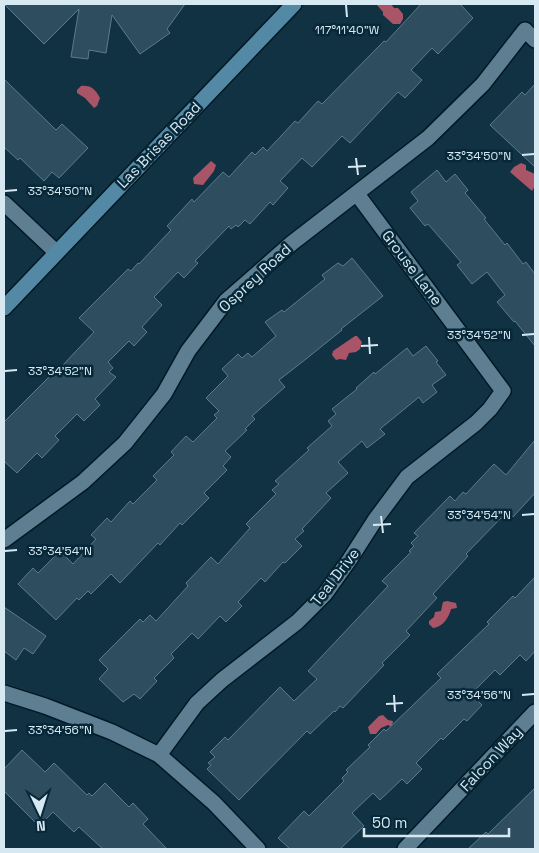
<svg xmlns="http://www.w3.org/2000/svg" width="539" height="853" viewBox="0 0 539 853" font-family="'Space Grotesk',sans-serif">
<rect width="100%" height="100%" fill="#113242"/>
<!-- water -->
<g fill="#a95467">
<path d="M376,4H391L394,8H398L403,14V19L400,24H393L383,15V12Z"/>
<path d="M81,86C91,85 95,89 100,98L97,106L94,108L85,98L77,93V90Z"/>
<path d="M211,161L216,165L214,171L203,185L194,184L193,178Z"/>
<path d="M521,163L526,165V170L535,174V186L532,191L510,172L514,167Z"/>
<path d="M355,336H357L362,342L360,349L356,352L349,353L346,360L340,359L336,360L332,355L333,351Z"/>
<path d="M447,601L456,603L457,608L451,609C449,617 443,627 433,628L429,624V621L434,617L435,612L441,611L443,602Z"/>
<path d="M383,715L388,720L393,721L392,727L388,725L381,728L376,734H370L368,727L379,716Z"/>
</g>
<!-- building -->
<g fill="#2e4e5f" stroke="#5a7c8e">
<path d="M4,4H185L167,29L170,33L140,54L112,15L106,53L89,50L88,59L71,57L79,9L44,44Z"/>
<path d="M421,4H460L473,18L438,54L432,48L411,70L422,80L405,98L398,92L350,143L342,136L312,167L302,158L280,181L288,188L273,205L270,202L250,224L245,220L238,227L236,225L231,229L229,226L195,261L198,263L184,278L178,272L154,297L162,305L142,327L147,332L134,346L129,341L108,362L113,368L109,372L116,377L95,399L100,405L84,421L77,414L55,436L59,440L42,458L37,453L17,473L4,461V422L61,365L62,366L94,332L79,318L128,269L131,271L138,263L139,264L171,230L167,226L192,199L194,202L223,172L229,177L252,152L255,155L263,147L267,151L295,121L298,123L318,101L322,104L384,41L386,42Z"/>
<path d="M4,79L56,130L62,124L88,148L59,178L52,172L44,181L20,158L18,160L4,147Z"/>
<path d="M535,84V167L490,125L522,92L525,95Z"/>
<path d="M437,170L446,182L455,174L468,190L465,193L486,218L484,219L505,245L507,243L523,264L526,262L535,274V346L515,321L514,322L497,302L505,295L487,272L472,284L457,265L461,262L428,224L425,226L410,208L418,201L411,192Z"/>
<path d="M352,258L383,296L341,329L342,330L306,359L279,380L285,387L252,416L255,419L245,429L247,430L225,451L231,457L223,466L227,470L204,493L209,498L182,525L180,523L160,545L158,543L120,583L111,574L91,594L88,591L79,600L77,598L56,620L18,584L33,568L38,573L60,551L73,564L96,539L91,535L107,518L111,522L130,501L133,504L157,480L153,476L174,455L171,452L186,436L193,442L217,418L214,415L219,411L206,398L228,376L222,369L238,354L242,358L248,353L252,357L276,336L265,322L282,310L284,312L325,279L322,275L338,263L343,266Z"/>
<path d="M426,346L438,361L436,362L446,375L432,385L437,392L423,403L419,397L380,429L385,434L367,448L362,441L338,462L348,473L326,493L331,498L302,529L304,531L295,539L302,546L285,563L283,562L265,582L261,578L238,602L242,606L226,622L220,616L198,639L192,633L171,654L174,658L154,678L157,681L140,699L134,694L123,702L99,679L108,669L99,660L140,619L143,622L150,615L156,621L188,586L186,583L211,557L218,564L250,528L246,524L276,494L272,490L279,484L275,481L309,450L307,448L332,426L328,421L336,414L332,409L357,389L356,388L374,372L375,374L407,348L413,356Z"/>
<path d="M535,440V493L513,517L511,515L505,521L501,518L466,554L468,556L433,594L437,598L406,631L410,635L382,663L384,665L343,708L340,706L335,712L334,711L310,734L307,731L239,800L207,769L211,765L208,763L215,757L210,752L225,737L228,740L280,687L294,701L317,679L308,671L388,586L382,581L411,552L409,551L414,546L411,543L418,536L414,533L450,496L455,501L463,492L466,494L494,464L506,475Z"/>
<path d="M535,577V651L526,661L520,655L500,675L495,670L471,694L482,705L467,721L464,719L443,740L441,738L416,763L422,769L407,784L402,779L380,800L373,793L352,813L364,826L340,849H290L278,838L304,811L309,816L344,781L342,778L348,772L346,770L370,747L368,745L384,729L386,731L441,678L437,674L489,624L487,622L513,596L515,598Z"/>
<path d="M4,607L46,636L33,654L24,648L16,660L4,651Z"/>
<path d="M22,750L45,772L54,763L87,795L89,793L92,796L105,783L129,807L133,803L148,819L143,824L167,849H103L79,827L74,832L53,812L39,826L4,791V769Z"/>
<path d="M535,788V849H468L486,832L488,834Z"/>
</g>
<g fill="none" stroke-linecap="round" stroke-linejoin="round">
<!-- street casing -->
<g stroke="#021925" stroke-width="18">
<g id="street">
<path d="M4,203L56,252"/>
<path d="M4,540L83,482L125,443L164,394L188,351L226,301L292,243L428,138L483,84L525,30L535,40"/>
<path d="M4,693L45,706L112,732L159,755L214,803L258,849"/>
<path d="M159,755L197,703L222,680L297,622L325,594L350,559L375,520L407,477L476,423L490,409L503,391L357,194"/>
<path d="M405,849L535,712"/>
</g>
</g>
<!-- secondary casing -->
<g stroke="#021925" stroke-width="18">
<path id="secondary" d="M4,308L294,4"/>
</g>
<!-- street -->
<use href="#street" stroke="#5e7f92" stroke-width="15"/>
<!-- secondary -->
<use href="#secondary" stroke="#5389a4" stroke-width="15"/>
</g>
<!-- ticks -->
<path fill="none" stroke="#d6e8f2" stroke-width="2" d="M346,5L347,17M522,155L534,154M356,158L358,175M348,167L366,166M5,191L17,190M522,335L534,334M369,337L370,354M361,346L378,345M5,371L17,370M522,515L534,514M381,516L383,533M373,525L391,524M5,551L17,550M394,695L395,712M522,695L534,694M386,704L403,703M5,731L17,730"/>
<g text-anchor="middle" stroke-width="5" stroke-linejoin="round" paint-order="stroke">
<!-- street labels -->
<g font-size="15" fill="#d6e8f2" stroke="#062838">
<text transform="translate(159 145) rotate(-46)" y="5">Las Brisas Road</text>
<text transform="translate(412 268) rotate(53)" y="5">Grouse Lane</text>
<text transform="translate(255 278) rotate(-43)" y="5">Osprey Road</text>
<text transform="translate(335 577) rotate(-52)" y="5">Teal Drive</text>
<text transform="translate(491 759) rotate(-47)" y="5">Falcon Way</text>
</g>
</g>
<g font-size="12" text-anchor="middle" fill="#d6e8f2" stroke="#062838" stroke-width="5" stroke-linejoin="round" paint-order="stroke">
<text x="347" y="34">117°11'40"W</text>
<text x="479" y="160">33°34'50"N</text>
<text x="60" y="195">33°34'50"N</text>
<text x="479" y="339">33°34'52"N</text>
<text x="60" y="375">33°34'52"N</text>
<text x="479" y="519">33°34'54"N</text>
<text x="60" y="555">33°34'54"N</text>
<text x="479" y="699">33°34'56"N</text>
<text x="60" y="734">33°34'56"N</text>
</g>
<!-- border -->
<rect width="539" height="853" fill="none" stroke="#d6e8f2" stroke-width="10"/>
<!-- north arrow -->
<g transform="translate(40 813) rotate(176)" stroke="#062838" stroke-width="4" paint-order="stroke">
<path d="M0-4L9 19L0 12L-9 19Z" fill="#d6e8f2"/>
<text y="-8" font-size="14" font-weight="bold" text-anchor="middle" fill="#d6e8f2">N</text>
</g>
<!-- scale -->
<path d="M364 828v8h145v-8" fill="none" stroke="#d6e8f2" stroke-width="2.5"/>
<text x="372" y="828" font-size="15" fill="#d6e8f2" stroke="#062838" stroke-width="4" paint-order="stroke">50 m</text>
</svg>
